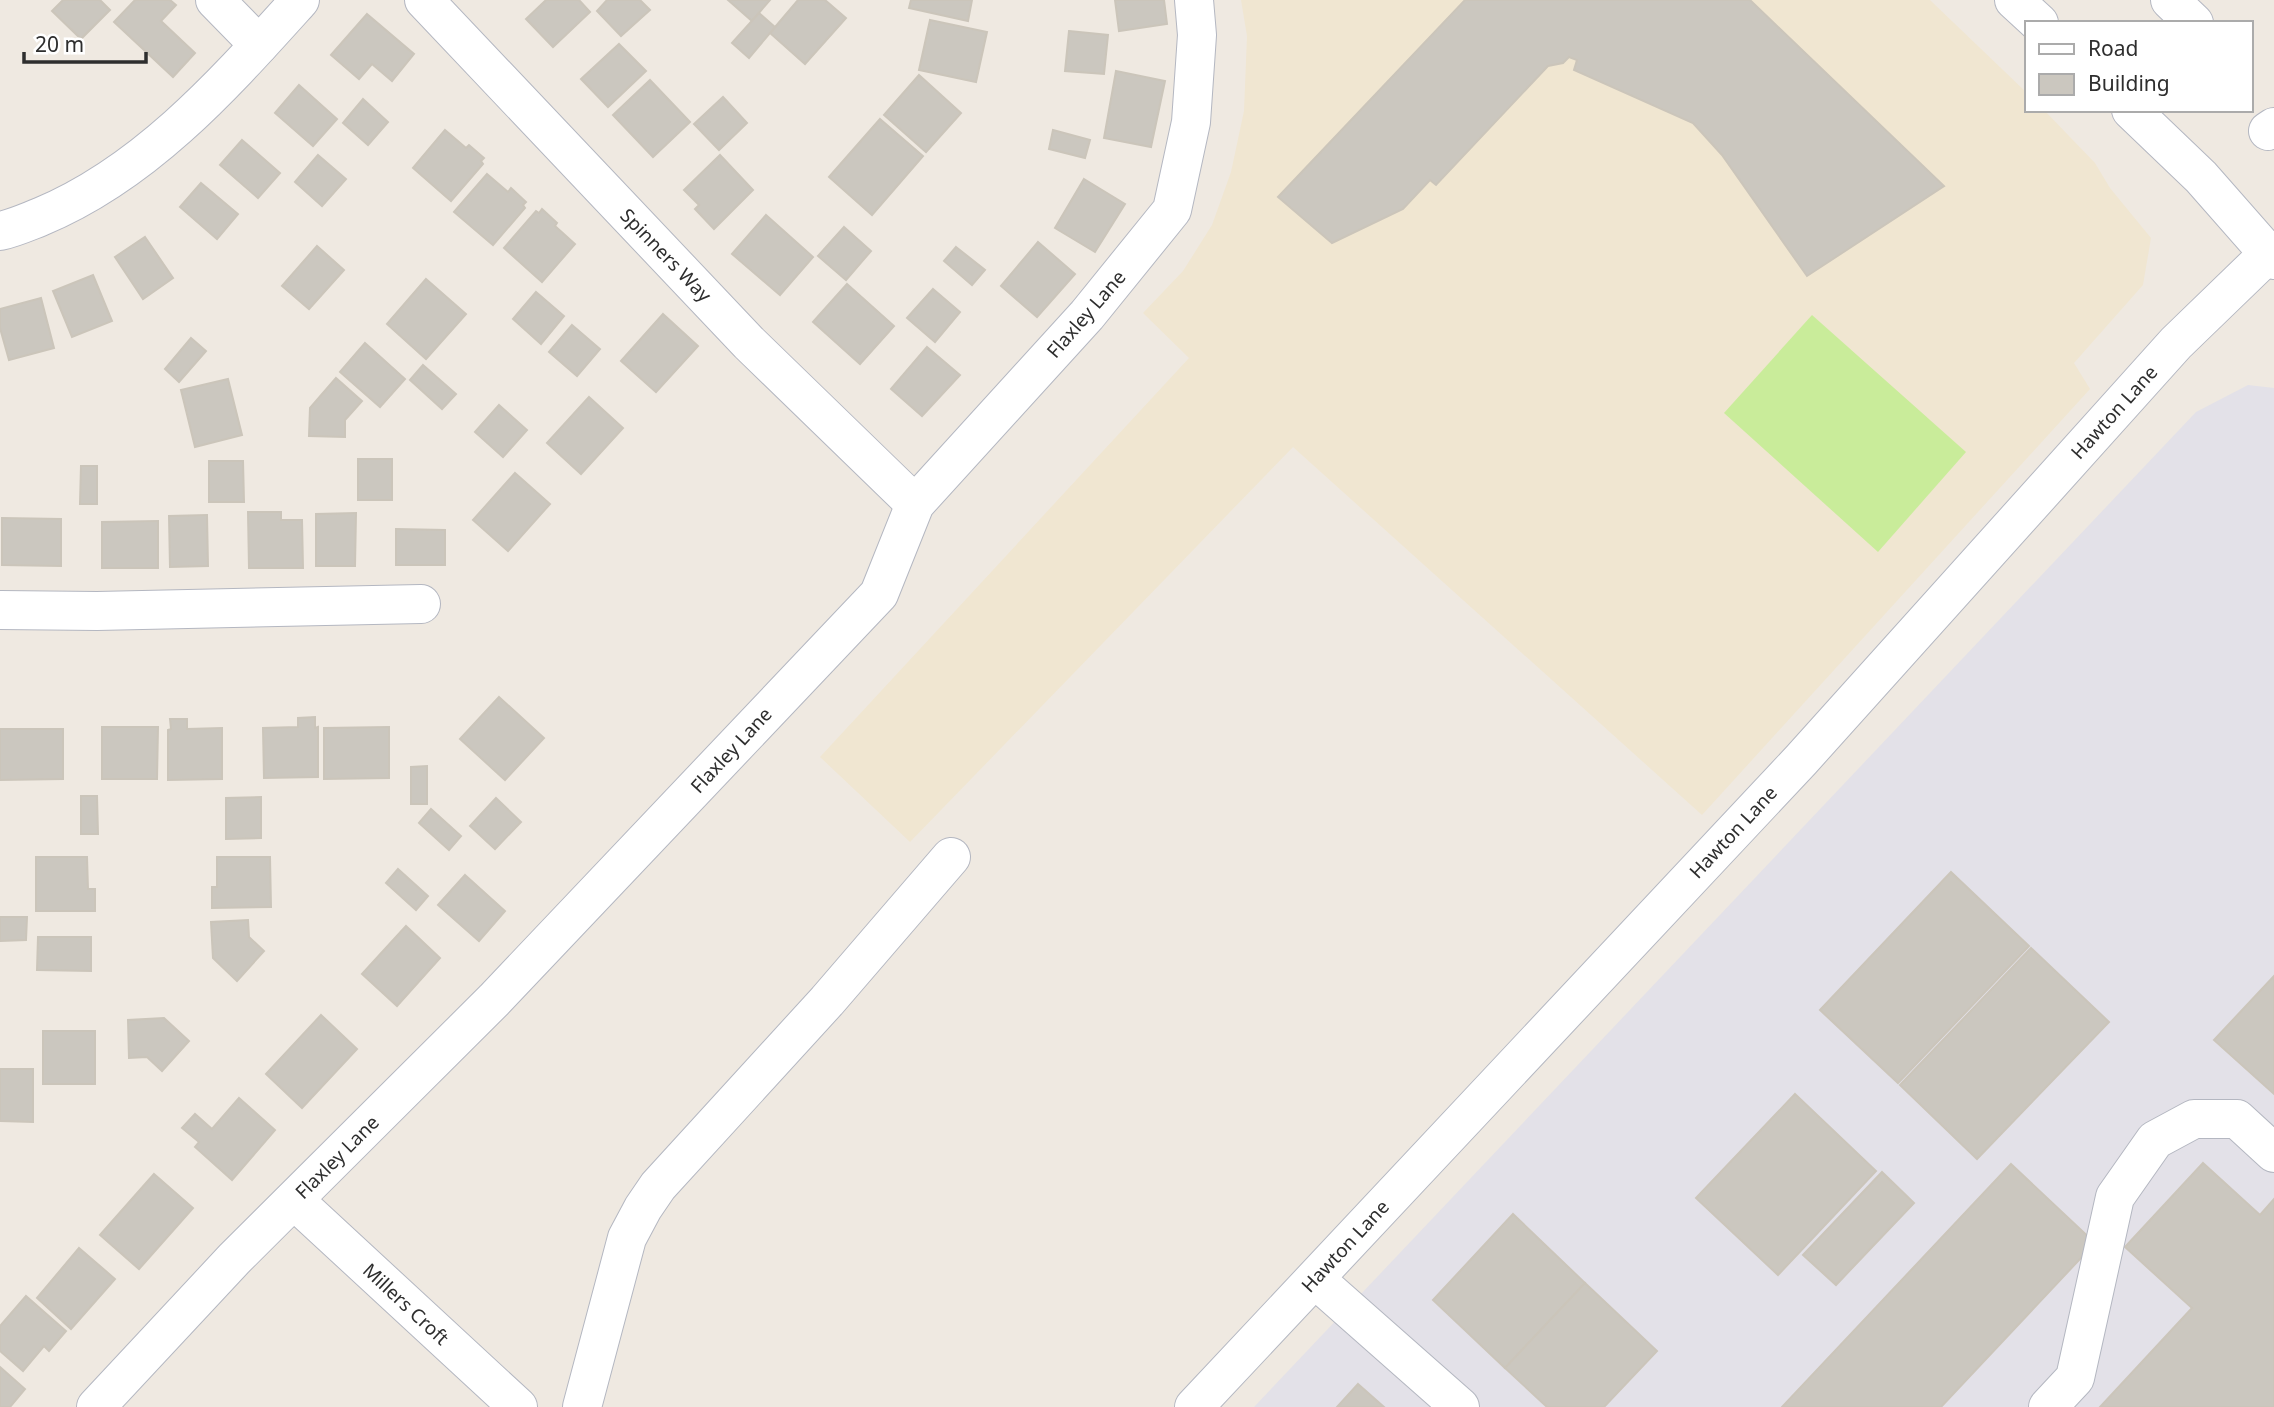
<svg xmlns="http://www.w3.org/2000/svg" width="2274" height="1407" viewBox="0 0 2274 1407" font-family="'Noto Sans',sans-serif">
<rect width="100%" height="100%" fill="#efe9e1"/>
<!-- industrial -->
<path fill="#e3e1e8" d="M2248,385L2274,388V1407H1254L2196,412Z"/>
<!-- education -->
<path fill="#f0e6d1" d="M1241,0H1930L2027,93V110H2044L2095,163L2110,188L2151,238L2143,285L2074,363L2090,389L1702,815L1293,447L910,842L820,757L1189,358L1143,313L1183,271L1212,225L1231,172L1244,111L1247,36Z"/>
<!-- pitch -->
<path fill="#c9ec9a" d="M1812,315L1966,452L1878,552L1724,413Z"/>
<!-- building -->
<g fill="#cbc7bf" stroke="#cbc5ba" stroke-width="2">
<path d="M63,0H100L110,10L81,39L52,11Z"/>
<path d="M135,0H170L176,5L161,21L195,53L173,77L114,22Z"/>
<path d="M546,0H579L590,12L553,47L526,19Z"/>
<path d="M607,0H640L650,10L621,36L597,11Z"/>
<path d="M728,0H770L752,21Z"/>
<path d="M798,0H825L846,18L805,64L770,33Z"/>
<path d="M911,0H972L968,21L909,8Z"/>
<path d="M1115,0H1164L1167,24L1119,31Z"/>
<path d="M1465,0H1750L1944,186L1807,276L1722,155L1693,123L1574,70L1577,60L1569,57L1563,63L1548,66L1436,185L1430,180L1403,209L1332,243L1278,197Z"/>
<path d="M759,13L775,27L749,58L732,43Z"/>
<path d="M367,14L414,54L392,81L372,64L359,79L331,55Z"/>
<path d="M930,20L987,32L976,82L919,70Z"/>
<path d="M1069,31L1108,35L1104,74L1065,71Z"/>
<path d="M619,44L646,71L608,107L581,79Z"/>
<path d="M1116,71L1165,81L1151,147L1104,138Z"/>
<path d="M919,75L961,113L926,152L884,115Z"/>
<path d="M650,80L690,122L653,157L613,115Z"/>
<path d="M299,85L337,119L313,146L275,113Z"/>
<path d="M723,97L747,123L719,150L694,124Z"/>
<path d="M363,99L388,122L368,145L343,123Z"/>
<path d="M880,119L923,156L872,215L829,177Z"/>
<path d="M445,130L466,148L469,145L484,158L481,161L483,164L451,201L413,168Z"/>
<path d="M1053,130L1090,140L1085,158L1049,149Z"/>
<path d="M242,140L280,173L258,198L220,165Z"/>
<path d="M318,155L346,179L322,206L295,182Z"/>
<path d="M720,155L753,190L714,229L695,209L699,205L684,190Z"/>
<path d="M487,174L508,192L511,188L526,202L523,205L525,208L493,245L454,212Z"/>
<path d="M1084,179L1125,204L1095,252L1055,228Z"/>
<path d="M201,183L238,214L217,239L180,207Z"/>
<path d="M542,209L557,223L555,226L575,244L542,282L504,248L536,211L539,213Z"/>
<path d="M766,215L813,257L780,295L732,254Z"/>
<path d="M844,227L871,251L846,280L818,256Z"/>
<path d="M145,237L173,278L143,299L115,257Z"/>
<path d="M1038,242L1075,274L1037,317L1001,286Z"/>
<path d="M317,246L344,270L309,309L282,286Z"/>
<path d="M956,247L985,270L972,285L944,261Z"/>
<path d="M93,275L112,321L72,337L53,291Z"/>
<path d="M426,279L466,314L426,359L387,324Z"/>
<path d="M847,284L894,326L860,364L813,322Z"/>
<path d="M933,289L960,312L935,342L907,318Z"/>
<path d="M536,292L564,316L541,344L513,319Z"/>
<path d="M41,298L54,348L9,360L0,328V309Z"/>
<path d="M663,314L698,346L656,392L621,361Z"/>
<path d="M572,325L600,349L577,376L549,352Z"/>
<path d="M191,338L206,351L179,382L165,369Z"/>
<path d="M365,343L405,379L380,407L340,372Z"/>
<path d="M927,347L960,375L922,416L891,389Z"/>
<path d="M423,365L456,394L442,409L410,380Z"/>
<path d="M336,378L362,401L345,420V437L309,436L310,408Z"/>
<path d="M228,379L242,435L195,447L181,390Z"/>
<path d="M589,397L623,428L581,474L547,443Z"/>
<path d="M499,405L527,430L503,457L475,432Z"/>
<rect x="358" y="459" width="34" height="41"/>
<path d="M209,461H243L244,502H209Z"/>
<path d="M81,466H97V504H80Z"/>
<path d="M515,473L550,504L508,551L473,520Z"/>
<path d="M248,512H281V520H302L303,568H249Z"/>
<path d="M356,513L355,566H316V514Z"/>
<path d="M207,515L208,566L170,567L169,516Z"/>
<path d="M2,518L61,519V566L2,565Z"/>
<path d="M158,521V568H102V522Z"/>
<path d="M396,529L445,530V565H396Z"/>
<path d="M499,697L544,738L505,780L460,739Z"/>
<path d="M315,717V728L318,727V777L264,778L263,728L298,727V718Z"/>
<path d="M170,719H187V729L222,728V779L168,780V730L171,729Z"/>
<path d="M102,727H158L157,779H102Z"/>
<path d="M389,727V778L324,779V728Z"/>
<path d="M0,729H63V779L0,780Z"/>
<path d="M427,766V804H411V767Z"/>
<path d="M81,796H97L98,834H81Z"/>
<path d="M261,797V838L226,839V798Z"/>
<path d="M496,798L521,822L495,849L470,826Z"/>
<path d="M431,809L461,836L449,850L419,823Z"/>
<path d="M36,857H87L88,889H95V911H36Z"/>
<path d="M217,857H270L271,907L212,908V887H217Z"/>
<path d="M398,869L428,896L416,910L386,883Z"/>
<path d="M1951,872L2029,946L1898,1083L1820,1010Z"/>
<path d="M465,875L505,911L479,941L438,905Z"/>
<path d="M0,917H27L26,940L0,941Z"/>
<path d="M248,920L249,937L264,951L237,981L213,958L211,922Z"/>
<path d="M406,926L440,958L397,1006L362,974Z"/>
<path d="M38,937H91V971L37,970Z"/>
<path d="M2031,948L2109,1022L1977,1159L1900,1085Z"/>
<path d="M2274,976V1094L2214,1040Z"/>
<path d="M321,1015L357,1049L302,1108L266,1074Z"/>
<path d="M164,1018L189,1041L162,1071L147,1057L129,1058L128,1020Z"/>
<rect x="43" y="1031" width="52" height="53"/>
<path d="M0,1069H33V1122L0,1121Z"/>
<path d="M1795,1094L1876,1171L1778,1275L1696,1198Z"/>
<path d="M239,1098L275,1130L232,1180L195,1147L199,1142L182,1128L195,1114L212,1129Z"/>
<path d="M2203,1163L2260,1215L2274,1199V1407H2100L2192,1308L2125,1247Z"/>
<path d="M2011,1164L2095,1243L1941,1407H1782Z"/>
<path d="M1882,1172L1914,1203L1836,1285L1803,1255Z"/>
<path d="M154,1174L193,1208L139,1269L100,1235Z"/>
<path d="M1513,1214L1585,1283L1505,1368L1433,1300Z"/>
<path d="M79,1248L115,1279L71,1329L37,1298Z"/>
<path d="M1585,1283L1657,1351L1604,1407H1547L1505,1368Z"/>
<path d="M26,1296L66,1331L49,1351L44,1346L23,1371L0,1351V1326Z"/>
<path d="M0,1367L25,1389L10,1407H0Z"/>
<path d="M1358,1384L1384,1407H1337Z"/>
</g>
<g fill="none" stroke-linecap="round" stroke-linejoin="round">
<!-- minor casing -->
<g stroke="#b4b7c1" stroke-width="40">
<g id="minor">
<path d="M215,0L259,45"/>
<path d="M424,0L749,343L915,504"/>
<path d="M2014,0L2039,23"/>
<path d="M2170,0L2194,23"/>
<path d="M2131,110L2201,177L2274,260"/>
<path d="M2268,131L2274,127"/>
<path d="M0,231C14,228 27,222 40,217C146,173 225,83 300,0"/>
<path d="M0,610L97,611L421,604"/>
<path d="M294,1200L518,1407"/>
<path d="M1315,1279L1460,1407"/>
<path d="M96,1407L234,1259L494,1000L879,594L915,504L1087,315L1172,210L1191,122L1197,35L1194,0"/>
<path d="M582,1407L627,1238L643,1208L658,1186L827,1001L951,857"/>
<path d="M1194,1407L1801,760L2176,343L2268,254"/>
<path d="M2048,1407L2075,1378L2115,1197L2155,1140L2194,1119H2237L2274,1153"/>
</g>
</g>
<!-- minor -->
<use href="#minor" stroke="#fff" stroke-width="38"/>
</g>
<g text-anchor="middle" stroke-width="7" stroke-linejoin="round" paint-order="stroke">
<!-- street labels -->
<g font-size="19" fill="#2e2e2e" stroke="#fff">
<text transform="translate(666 255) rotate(46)" y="7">Spinners Way</text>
<text transform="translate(1086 314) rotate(-49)" y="7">Flaxley Lane</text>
<text transform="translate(2114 412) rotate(-48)" y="7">Hawton Lane</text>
<text transform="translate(731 750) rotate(-47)" y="7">Flaxley Lane</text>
<text transform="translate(1733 832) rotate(-47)" y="7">Hawton Lane</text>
<text transform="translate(337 1157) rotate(-45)" y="7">Flaxley Lane</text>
<text transform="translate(1345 1246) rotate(-47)" y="7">Hawton Lane</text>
<text transform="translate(406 1304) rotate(43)" y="7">Millers Croft</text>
</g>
</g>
<!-- legend -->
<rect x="2025" y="21" width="228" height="91" fill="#ffffff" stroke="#ababab" stroke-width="2"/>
<rect x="2039" y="44" width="35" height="10" fill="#ffffff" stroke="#ababab" stroke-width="2"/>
<text x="2088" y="56" font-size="21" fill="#2e2e2e">Road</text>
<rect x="2039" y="74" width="35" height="21" fill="#cbc7bf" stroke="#ababab" stroke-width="2"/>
<text x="2088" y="91" font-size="21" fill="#2e2e2e">Building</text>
<!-- scale -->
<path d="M24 52v10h122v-10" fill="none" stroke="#2e2e2e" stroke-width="3.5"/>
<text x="35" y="52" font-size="21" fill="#2e2e2e" stroke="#ffffff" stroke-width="5" paint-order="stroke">20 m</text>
</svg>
